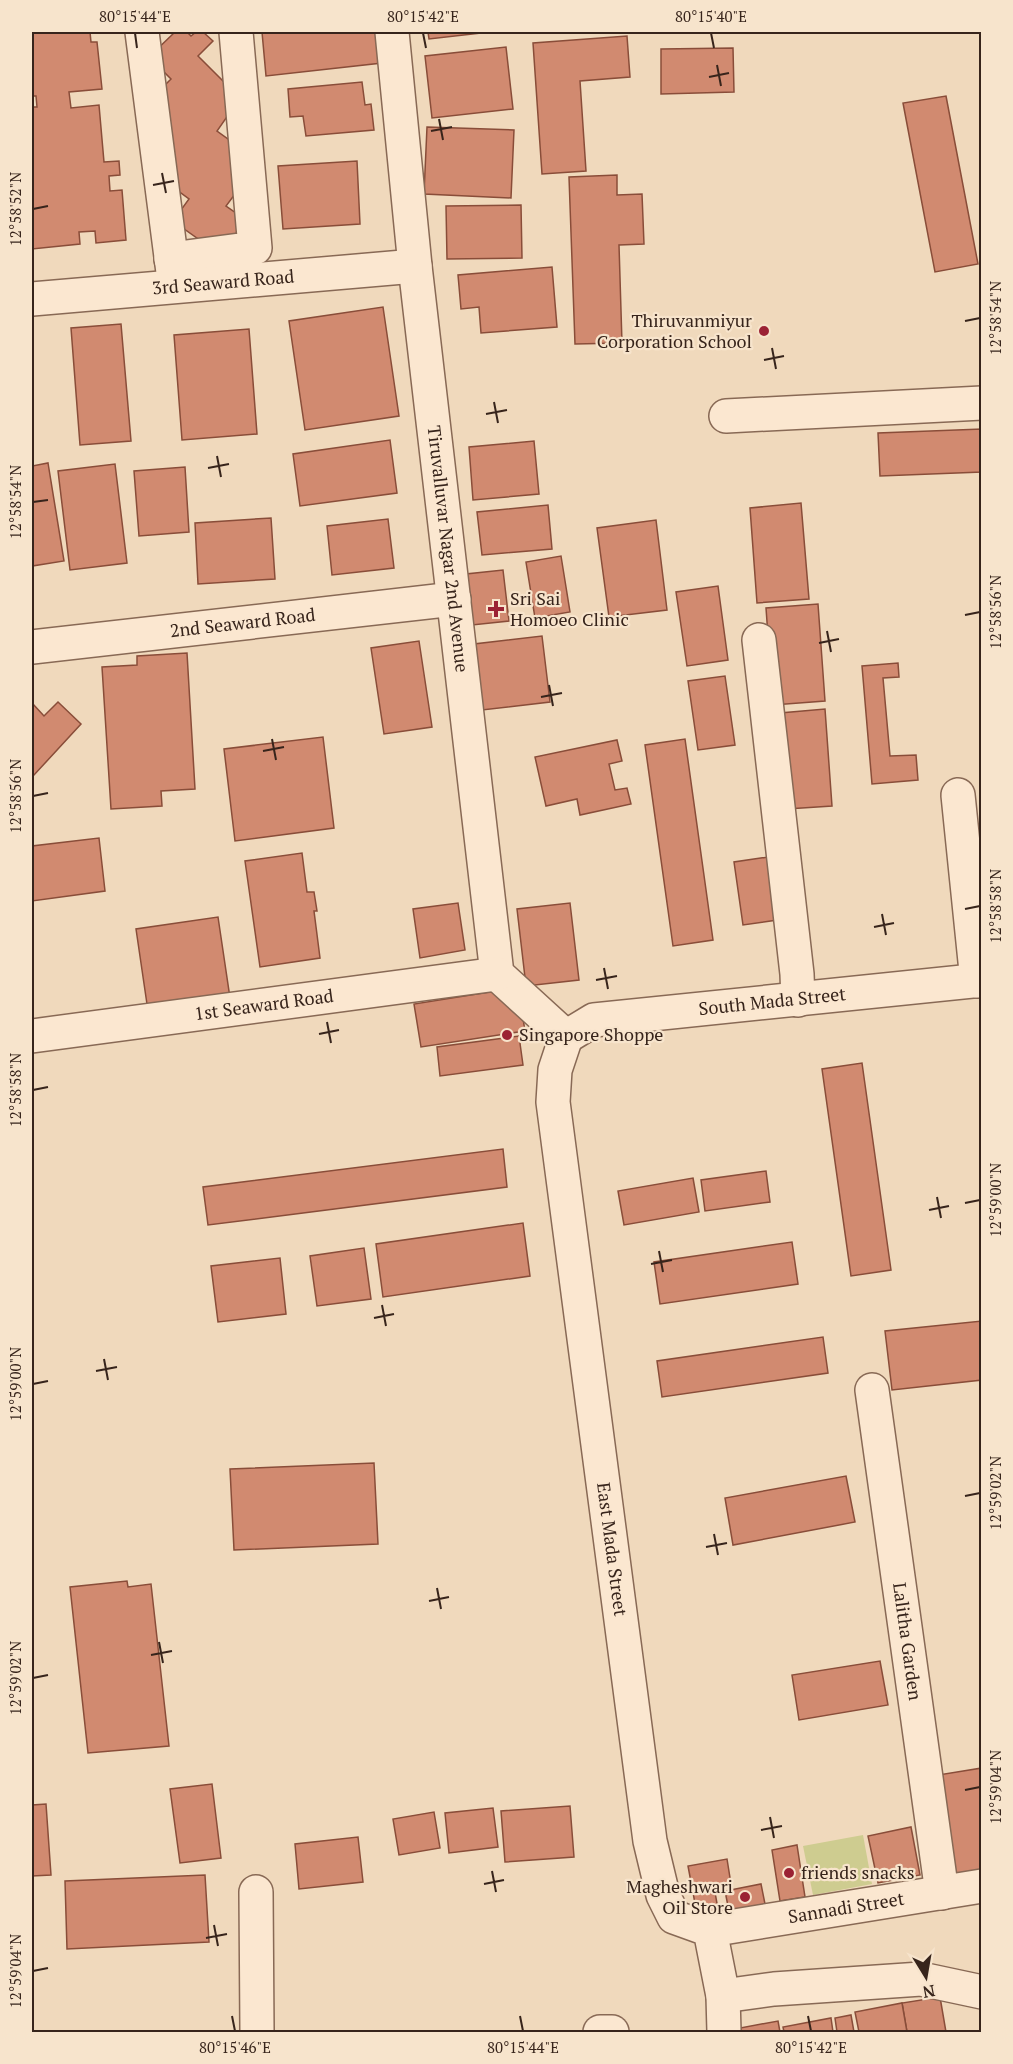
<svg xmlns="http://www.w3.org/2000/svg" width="1013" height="2064" viewBox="0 0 1013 2064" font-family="'PT Serif',serif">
<rect width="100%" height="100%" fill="#f0d9bc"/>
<!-- green -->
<path fill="#cecc90" d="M863,1835L872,1884L813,1895L803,1846Z"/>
<!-- building -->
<g fill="#d18a70" stroke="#894d39" stroke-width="1.5">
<path d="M32,32H90L91,42H97L102,89L69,92L71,108L99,105L104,162L119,161L120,175L109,176L110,191L122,190L126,240L96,243L95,231L79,232L80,244L32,249V107H37L36,96H32Z"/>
<path d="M175,32H187L191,36L196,32H203L213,41L198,56L226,84L238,101L217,131L239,147L247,178L226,206L246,220L229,243L211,248L173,221L189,199L162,179L156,94L171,79L149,57Z"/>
<path d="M262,32H379L382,63L266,76Z"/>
<path d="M428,32H490L429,39Z"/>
<path d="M627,36L630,77L580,81L586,171L542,174L533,43Z"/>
<path d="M506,47L513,109L432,118L425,56Z"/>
<path d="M733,48L734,92L661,94V49Z"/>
<path d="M362,82L365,105L371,104L374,130L306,136L303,116L290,117L288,89Z"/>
<path d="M946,96L978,264L935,272L903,103Z"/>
<path d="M427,127L514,130L511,198L424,194Z"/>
<path d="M357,161L360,224L283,229L278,166Z"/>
<path d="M617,175V195L642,194L644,244L619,245L622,343L575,344L569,177Z"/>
<path d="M521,205L522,258L447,259L446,206Z"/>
<path d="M552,267L557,327L481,333L479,307L461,309L458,275Z"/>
<path d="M383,307L399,416L305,430L289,321Z"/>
<path d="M121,324L131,441L80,445L71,328Z"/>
<path d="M249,329L257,434L182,440L174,335Z"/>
<path d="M982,429V472L880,476L878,433Z"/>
<path d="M390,440L397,493L300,506L293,454Z"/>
<path d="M534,441L539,494L473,500L469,447Z"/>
<path d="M48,463L64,561L32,566V466Z"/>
<path d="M115,464L127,563L70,570L58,471Z"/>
<path d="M185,467L189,532L139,536L134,471Z"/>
<path d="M801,503L809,599L757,603L750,508Z"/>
<path d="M548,505L552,549L482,555L477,512Z"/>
<path d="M271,518L275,579L198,584L195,523Z"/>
<path d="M388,519L394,568L332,575L327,526Z"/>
<path d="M656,520L667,610L609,617L597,528Z"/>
<path d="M561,556L570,612L535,618L526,562Z"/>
<path d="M503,570L509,621L472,625L466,574Z"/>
<path d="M718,586L728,660L687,666L676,592Z"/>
<path d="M818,604L825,701L773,705L766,608Z"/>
<path d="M542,636L550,702L482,710L474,644Z"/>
<path d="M419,641L432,727L384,734L371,648Z"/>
<path d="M187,653L195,789L161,791L162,806L111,809L102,667L137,665V656Z"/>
<path d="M898,663L899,677L883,678L890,756L916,755L918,780L872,784L862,666Z"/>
<path d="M725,676L735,745L698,750L688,681Z"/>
<path d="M58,702L81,724L34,775L32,773V703L44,716Z"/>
<path d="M825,709L832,806L787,809L780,713Z"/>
<path d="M323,737L334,828L235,841L224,749Z"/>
<path d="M685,739L713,940L673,946L645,745Z"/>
<path d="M617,740L622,761L609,764L615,790L627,788L631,804L580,815L577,799L546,806L535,757Z"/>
<path d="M99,838L105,891L32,901V846Z"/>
<path d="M302,853L307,892H314L317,911H314L320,958L260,967L245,861Z"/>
<path d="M775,856L784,919L743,925L734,862Z"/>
<path d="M458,903L465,950L420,958L413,909Z"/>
<path d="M570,903L579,980L526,986L517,909Z"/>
<path d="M218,917L230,998L148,1011L136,929Z"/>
<path d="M502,990L521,1006L525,1031L421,1047L414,1004Z"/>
<path d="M519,1036L523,1065L440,1076L437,1047Z"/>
<path d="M862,1063L891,1270L851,1276L822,1069Z"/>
<path d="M503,1149L507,1187L208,1225L203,1187Z"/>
<path d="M766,1171L770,1202L705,1211L701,1180Z"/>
<path d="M693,1178L699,1212L624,1225L618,1191Z"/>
<path d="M523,1223L530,1276L383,1297L376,1244Z"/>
<path d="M792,1242L798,1284L660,1304L654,1262Z"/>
<path d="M364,1248L371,1299L317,1306L310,1256Z"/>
<path d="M280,1258L286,1314L218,1322L211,1266Z"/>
<path d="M982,1321V1380L892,1390L885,1331Z"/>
<path d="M823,1337L828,1373L662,1397L657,1361Z"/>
<path d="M374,1463L378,1544L234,1550L230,1469Z"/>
<path d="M846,1476L855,1522L733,1545L725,1498Z"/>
<path d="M127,1581L128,1587L151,1584L169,1746L88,1753L70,1587Z"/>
<path d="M880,1661L888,1705L799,1720L792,1675Z"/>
<path d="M982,1768V1871L953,1875L938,1775Z"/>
<path d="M212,1784L221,1858L180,1863L170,1789Z"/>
<path d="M46,1804L51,1875L32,1876V1805Z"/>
<path d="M570,1806L574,1857L505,1862L501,1811Z"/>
<path d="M493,1808L498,1847L449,1853L445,1813Z"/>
<path d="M434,1812L440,1848L399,1855L393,1819Z"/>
<path d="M911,1827L920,1875L878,1883L868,1836Z"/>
<path d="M358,1837L363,1882L299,1889L295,1844Z"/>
<path d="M797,1845L805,1897L780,1901L772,1850Z"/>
<path d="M727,1859L731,1884L714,1887L718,1909L697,1914L688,1866Z"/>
<path d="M205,1875L209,1942L67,1949L65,1881Z"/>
<path d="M761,1884L765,1904L729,1911L725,1891Z"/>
<path d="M940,1997L946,2032H907L902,2003Z"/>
<path d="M902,2003L907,2032H859L855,2012Z"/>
<path d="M851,2015L854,2032H837L835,2018Z"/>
<path d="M831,2018L833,2032H784L783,2027Z"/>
<path d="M778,2021L780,2032H741L740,2028Z"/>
</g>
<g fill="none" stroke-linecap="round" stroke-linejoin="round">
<!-- minor casing -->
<g stroke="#886955" stroke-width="36">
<g id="minor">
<path d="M142,32L174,280"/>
<path id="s1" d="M392,32L415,266L497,974L566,1037"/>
<path d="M171,259L255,248L236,32"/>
<path id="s2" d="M32,299L415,266"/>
<path d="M726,416L982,403"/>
<path d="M759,640L797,974L798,1000"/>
<path id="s3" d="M32,647L454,599"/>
<path d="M958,795L977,981"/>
<path id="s4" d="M32,1036L497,974"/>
<path id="s5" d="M566,1037L555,1070L553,1102L650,1841L663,1895L674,1917L710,1930L723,1996L724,2032"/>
<path id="s6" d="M566,1037L594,1020L982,980"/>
<path id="s7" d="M872,1390L942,1893"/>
<path d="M256,1892L257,2032"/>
<path id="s8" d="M710,1930L982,1886"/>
<path d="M723,1996L774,1989L921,1979L982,1992"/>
<path d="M600,2032H612"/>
</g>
</g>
<!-- minor -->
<use href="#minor" stroke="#fbe7d0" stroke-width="33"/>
</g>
<!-- ticks -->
<path fill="none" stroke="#37241b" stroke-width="2" d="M135,33L137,48M423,33L426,48M711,33L714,48M717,65L721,86M709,77L729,73M439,119L443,140M431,131L452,127M162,173L166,193M153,185L174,181M33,209L48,206M965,321L980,318M772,348L776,369M764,360L784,356M494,402L498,423M486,414L507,410M217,456L221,477M208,468L229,464M33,502L48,500M965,615L980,612M827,631L831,652M819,643L839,639M549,685L553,706M541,697L562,693M272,739L276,760M263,751L284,747M33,796L48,793M965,909L980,906M882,914L886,935M874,927L894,923M604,968L608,989M596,980L617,976M327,1022L331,1043M319,1034L339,1030M33,1090L48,1087M937,1197L941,1218M965,1203L980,1200M929,1210L949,1206M659,1251L663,1272M651,1264L672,1260M382,1305L386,1326M374,1318L394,1314M104,1359L108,1380M96,1371L117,1367M33,1384L48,1381M965,1496L980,1493M714,1534L718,1555M706,1547L727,1543M437,1588L441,1609M429,1601L449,1597M159,1642L163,1663M151,1655L172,1651M33,1678L48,1675M965,1790L980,1787M770,1817L774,1838M761,1830L782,1826M492,1871L496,1892M484,1884L504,1880M214,1925L218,1946M206,1938L227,1934M33,1971L48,1968M232,2016L235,2031M520,2016L523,2031M808,2016L811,2031"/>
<!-- markers -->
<g fill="#9b2234" stroke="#f7e4cc" stroke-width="2">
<circle cx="764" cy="331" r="6"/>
<path d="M493 600h6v6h6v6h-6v6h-6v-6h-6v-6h6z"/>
<circle cx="507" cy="1035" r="6"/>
<circle cx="789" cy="1873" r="6"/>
<circle cx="745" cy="1897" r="6"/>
</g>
<g text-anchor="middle" stroke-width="4.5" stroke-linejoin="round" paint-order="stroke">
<!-- street labels -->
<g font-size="18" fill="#37241b" stroke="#f7e4cc">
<text dy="6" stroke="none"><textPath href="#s2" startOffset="192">3rd Seaward Road</textPath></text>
<text dy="6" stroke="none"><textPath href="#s1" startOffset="520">Tiruvalluvar Nagar 2nd Avenue</textPath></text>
<text dy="6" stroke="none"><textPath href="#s3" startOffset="212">2nd Seaward Road</textPath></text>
<text dy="6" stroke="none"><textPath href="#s6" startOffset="212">South Mada Street</textPath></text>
<text dy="6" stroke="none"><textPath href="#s4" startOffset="234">1st Seaward Road</textPath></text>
<text dy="6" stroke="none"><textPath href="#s5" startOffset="518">East Mada Street</textPath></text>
<text dy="6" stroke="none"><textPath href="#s7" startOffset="254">Lalitha Garden</textPath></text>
<text dy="6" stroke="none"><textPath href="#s8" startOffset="138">Sannadi Street</textPath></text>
</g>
<!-- poi labels -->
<g font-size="18" fill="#37241b" stroke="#f7e4cc" text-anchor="start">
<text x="752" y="327" text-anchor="end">Thiruvanmiyur<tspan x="752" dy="21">Corporation School</tspan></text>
<text x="510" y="605">Sri Sai<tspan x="510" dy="21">Homoeo Clinic</tspan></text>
<text x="519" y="1041">Singapore Shoppe</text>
<text x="801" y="1879">friends snacks</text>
<text x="733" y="1893" text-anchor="end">Magheshwari<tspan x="733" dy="21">Oil Store</tspan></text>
</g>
</g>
<!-- border -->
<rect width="1013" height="2064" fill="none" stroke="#f7e4cc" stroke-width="66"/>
<!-- north arrow -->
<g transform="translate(926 1977) rotate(169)" stroke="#f7e4cc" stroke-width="4.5" paint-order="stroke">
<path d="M0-4.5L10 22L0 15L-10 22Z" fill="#37241b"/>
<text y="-9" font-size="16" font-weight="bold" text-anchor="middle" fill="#37241b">N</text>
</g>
<rect x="33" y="33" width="947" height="1998" fill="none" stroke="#37241b" stroke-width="2"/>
<g font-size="15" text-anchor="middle" fill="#37241b">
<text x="135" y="22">80°15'44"E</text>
<text x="423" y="22">80°15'42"E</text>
<text x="711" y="22">80°15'40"E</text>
<text transform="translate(16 209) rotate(-90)" y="5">12°58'52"N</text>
<text transform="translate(996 318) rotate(-90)" y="5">12°58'54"N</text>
<text transform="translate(16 502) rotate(-90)" y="5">12°58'54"N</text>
<text transform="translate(996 612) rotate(-90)" y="5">12°58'56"N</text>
<text transform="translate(16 796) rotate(-90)" y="5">12°58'56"N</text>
<text transform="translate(996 906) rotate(-90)" y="5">12°58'58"N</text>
<text transform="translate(16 1090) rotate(-90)" y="5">12°58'58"N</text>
<text transform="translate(996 1200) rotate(-90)" y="5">12°59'00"N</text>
<text transform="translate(16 1384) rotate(-90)" y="5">12°59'00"N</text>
<text transform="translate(996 1493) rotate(-90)" y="5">12°59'02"N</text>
<text transform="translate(16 1678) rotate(-90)" y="5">12°59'02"N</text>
<text transform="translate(996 1787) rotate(-90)" y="5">12°59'04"N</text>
<text transform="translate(16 1971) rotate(-90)" y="5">12°59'04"N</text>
<text x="235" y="2053">80°15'46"E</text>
<text x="523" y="2053">80°15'44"E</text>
<text x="811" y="2053">80°15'42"E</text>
</g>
</svg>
